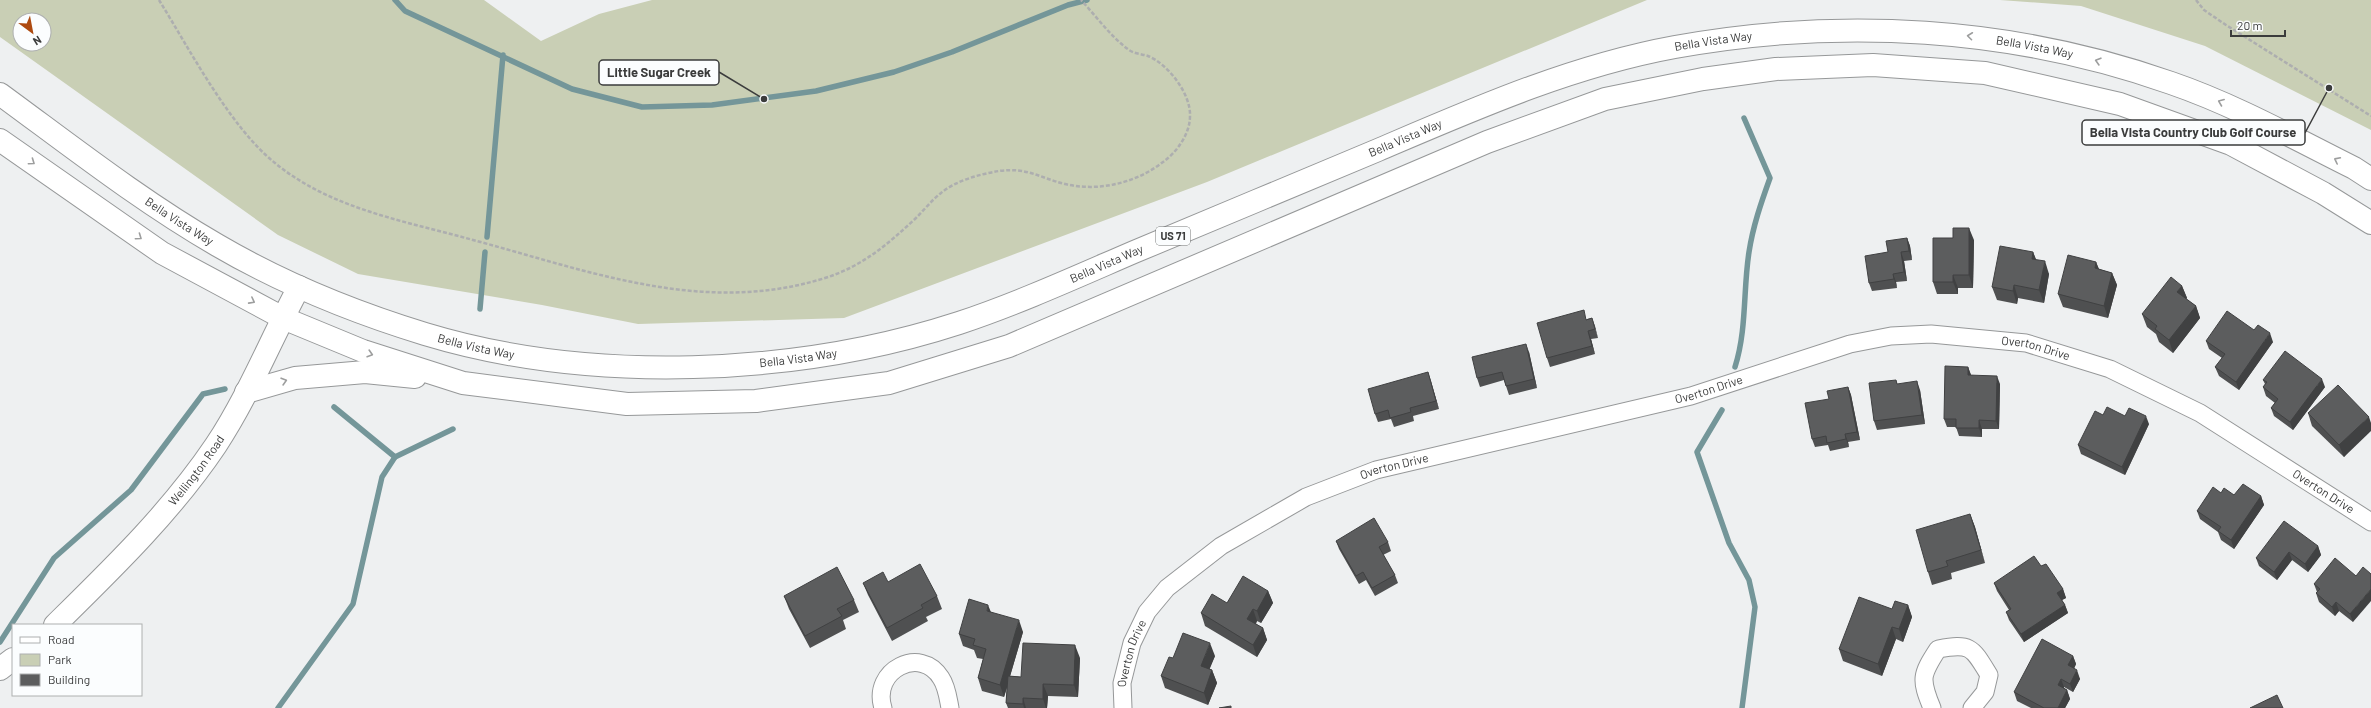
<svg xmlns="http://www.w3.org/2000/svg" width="2371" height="708" viewBox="0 0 2371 708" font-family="Barlow,sans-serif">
<rect width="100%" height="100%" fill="#eef0f1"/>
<!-- green -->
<g fill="#c9cfb5" fill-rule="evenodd">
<path d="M0,0H484L541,41L599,14L652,0H1647L1207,182L844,318L638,324L542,305L358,274L278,235L0,37ZM20,20H44V44H20Z"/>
<path d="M2000,0H2371V130L2205,46L2081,6Z"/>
</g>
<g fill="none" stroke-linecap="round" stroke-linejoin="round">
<!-- stream -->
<g stroke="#749699" stroke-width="5.5">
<path d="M395,0L405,11L572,89L642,107L712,105L816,91L894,72L952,52L1068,5L1087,0"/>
<path d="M487,237L503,55"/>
<path d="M480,309L485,252"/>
<path d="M1735,367C1747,329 1743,290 1749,252C1753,226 1761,203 1770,178L1744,118"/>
<path d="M334,407L395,457"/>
<path d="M1722,410L1697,452L1729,543L1749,580L1755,607L1742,708"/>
<path d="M0,642L54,558L131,490L203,394L225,389"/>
<path d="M278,708L353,604L382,477L395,457L453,429"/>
</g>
<!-- street casing -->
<g stroke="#969899" stroke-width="19">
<g id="street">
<path d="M883,708C871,670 921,645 941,678C947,687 948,698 950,708"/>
<path id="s1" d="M1123,708L1122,683L1132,643L1147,612L1167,588L1221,546L1306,497L1376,470L1691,396L1850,344L1891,336L1931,334L2026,343L2110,369L2200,413L2371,522"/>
<path d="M1932,708C1920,679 1921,675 1938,649C1971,643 1972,647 1989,675L1985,692L1972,708"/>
</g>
</g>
<!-- secondary casing -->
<g stroke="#969899" stroke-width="24">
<g id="secondary">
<path id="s2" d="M55,625C112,569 171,512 216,445C249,395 271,339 299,287"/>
<path d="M0,669L13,659"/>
</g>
</g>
<!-- primary casing -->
<g stroke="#969899" stroke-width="24">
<g id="primary">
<path id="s3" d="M0,94C71,146 141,201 217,245C282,283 353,312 425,334C590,384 796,376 959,323C1019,303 1076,277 1134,252C1215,218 1297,184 1378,150C1474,109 1571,66 1675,47C1841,17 2012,27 2171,83C2235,105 2294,138 2354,168L2371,179"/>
<path d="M0,140L162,253L283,318L363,351L463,383L627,404L756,401L889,383L1009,346L1487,142L1605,99L1703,79L1776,69L1873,65L1985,73L2120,104L2231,144L2323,193L2371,223"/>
<path d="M246,392L295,378L365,372L415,377"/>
</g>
</g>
<!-- path -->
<g stroke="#adaeaf" stroke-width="2.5" stroke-dasharray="4 2" stroke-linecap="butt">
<path d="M159,0C190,50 230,127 275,163C331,209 405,221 473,240C589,271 704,316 825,278C863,266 888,244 916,218C924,210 932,200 941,193C955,181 980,174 999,171C1027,167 1040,178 1065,184C1099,192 1136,183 1163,162C1177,152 1190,134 1190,116C1191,94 1168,64 1148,56C1142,54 1135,54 1129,50C1111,37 1096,16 1081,0"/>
<path d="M2196,0L2204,10L2226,25L2371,116"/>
</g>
<!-- street -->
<use href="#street" stroke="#fff" stroke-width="17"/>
<!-- secondary -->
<use href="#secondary" stroke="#fff" stroke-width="22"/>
<!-- primary -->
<use href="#primary" stroke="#fff" stroke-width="22"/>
</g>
<!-- wall -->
<g fill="#4f5051">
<path d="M1907,238L1910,246L1912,260L1904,261L1907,281L1896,282L1897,288L1872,291L1869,283Z"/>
<path d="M1974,240L1973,288H1958V294H1937L1933,282Z"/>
<path d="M2033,252L2036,260L2049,274L2044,303L2018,298L2017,304L1997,300L1992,287Z"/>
<path d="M2096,262L2099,269L2112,273L2117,285L2108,318L2063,307L2058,294Z"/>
<path d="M2182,286L2187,298L2186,299L2196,306L2200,318L2173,353L2159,342L2156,334L2147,327L2142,314Z"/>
<path d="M1592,318L1598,338L1591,339L1595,354L1550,367L1547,358L1587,319Z"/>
<path d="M2206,341L2273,342L2239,390L2219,376L2215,367L2222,358L2209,349Z"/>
<path d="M1529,352L1537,388L1509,395L1504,380L1480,387L1477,378Z"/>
<path d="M1968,367L1971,375L2000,384L1999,429H1982V437L1959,436L1956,427H1947L1944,419Z"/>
<path d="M1428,372L1439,409L1413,416L1414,421L1394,427L1391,419L1378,422L1375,414Z"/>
<path d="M1896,380L1897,384L1920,390L1925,424L1877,430L1874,421Z"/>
<path d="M2263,380L2325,387L2293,430L2274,416L2271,408L2275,403L2266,396L2263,387L2265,384Z"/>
<path d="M1848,387L1851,395L1860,440L1848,442L1849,447L1830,451L1828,445L1815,447L1812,439L1829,399Z"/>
<path d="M2308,413L2371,423L2344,457L2312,426Z"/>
<path d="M2103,415L2149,424L2125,475L2081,454L2078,445Z"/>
<path d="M2221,493L2234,495L2261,496L2264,505L2234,549L2221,540L2218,532L2200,519L2197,511Z"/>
<path d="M1970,514L1975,527L1985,563L1951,573L1952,579L1932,585L1928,572Z"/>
<path d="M1336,541L1388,542L1391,551L1383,555L1395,575L1398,583L1375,596L1366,580L1359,584L1339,549Z"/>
<path d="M2318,546L2321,555L2308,572L2292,560L2277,580L2259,566L2256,558Z"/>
<path d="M2041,566L2063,589L2066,598L2062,600L2065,605L2068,613L2024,642L2009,620L2006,612L2009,610L1997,591L1994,583Z"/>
<path d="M2356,576L2353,622L2339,611L2335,616L2319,602L2316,593L2317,592L2314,584Z"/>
<path d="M888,582L937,596L942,609L926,617L928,621L892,641L868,595L863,583Z"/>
<path d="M1268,591L1273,603L1261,623L1257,621L1256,624L1263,628L1267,640L1257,657L1205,626L1201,613L1227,603Z"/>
<path d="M784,596L854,600L859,612L843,620L846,629L810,648L789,609Z"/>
<path d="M1908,605L1912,617L1903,642L1896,639L1882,676L1843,661L1839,649L1892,609Z"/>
<path d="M991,612L1023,632L1010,676L1021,677L1080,658L1078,697L1048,696L1047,708H1008L1006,703L1007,688L1004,697L982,691L978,678L983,659L977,658L974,650L963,646L959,634Z"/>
<path d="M1215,656L1209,669L1212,670L1217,683L1208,705L1165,688L1161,676L1173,658Z"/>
<path d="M2073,656L2076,664L2074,669L2080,679L2073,692L2064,687V688L2067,690L2070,699L2065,708H2031L2017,701L2014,692Z"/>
</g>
<!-- shaded-wall -->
<g fill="#404142">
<path d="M1969,228L1974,240L1973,288L1969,275Z"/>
<path d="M1907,238L1910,246L1912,260L1909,251Z"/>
<path d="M1901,252L1904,261L1907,281L1904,272Z"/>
<path d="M2033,252L2038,264L2032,259Z"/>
<path d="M2045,261L2049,274L2044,303L2039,290Z"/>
<path d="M2096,262L2101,275L2095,268Z"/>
<path d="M2112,273L2117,285L2108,318L2104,306Z"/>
<path d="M1893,274L1896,282L1897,288L1894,279Z"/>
<path d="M1953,275L1958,288V294L1953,282Z"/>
<path d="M2014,285L2018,298L2017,304L2013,291Z"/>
<path d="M2182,286L2187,298L2182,304L2177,292Z"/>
<path d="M2196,306L2200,318L2173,353L2169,340Z"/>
<path d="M1592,318L1595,326L1598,338L1595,329Z"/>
<path d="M1588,331L1591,339L1595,354L1592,346Z"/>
<path d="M2270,333L2273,342L2239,390L2236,382Z"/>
<path d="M1526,344L1529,352L1537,388L1534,379Z"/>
<path d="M1968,367L1971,375H1968Z"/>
<path d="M1428,372L1431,381L1439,409L1436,401Z"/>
<path d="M1997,376L2000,384L1999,429L1996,421Z"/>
<path d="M2322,379L2325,387L2293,430L2290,422Z"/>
<path d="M1917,381L1920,390L1925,424L1922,415Z"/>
<path d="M1848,387L1851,395L1860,440L1857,432Z"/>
<path d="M2146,416L2149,424L2125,475L2122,467Z"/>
<path d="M2369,417L2371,423V431L2344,457L2339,445Z"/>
<path d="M1979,420L1982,429V437L1979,428Z"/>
<path d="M1845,434L1848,442L1849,447L1846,439Z"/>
<path d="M2261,496L2264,505L2234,549L2231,540Z"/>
<path d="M1970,514L1975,527L1985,563L1981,550Z"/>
<path d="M2318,546L2321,555L2308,572L2305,564Z"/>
<path d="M2289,552L2292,560L2277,580L2274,572Z"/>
<path d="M2063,589L2066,598L2060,601L2057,593Z"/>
<path d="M2371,589V601L2353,622L2350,614Z"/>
<path d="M1268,591L1273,603L1261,623L1257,611Z"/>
<path d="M2336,602L2339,611L2335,616L2332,607Z"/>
<path d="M988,605L993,617L987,611Z"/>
<path d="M1908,605L1912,617L1903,642L1899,629Z"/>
<path d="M2065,605L2068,613L2024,642L2021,634Z"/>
<path d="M1253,609L1257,621L1251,631L1247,619Z"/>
<path d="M1019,620L1023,632L1004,697L1000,685Z"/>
<path d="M1892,627L1896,639L1882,676L1878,664Z"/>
<path d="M1263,628L1267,640L1257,657L1253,645Z"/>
<path d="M1210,643L1215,656L1206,678L1201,666Z"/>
<path d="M1075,645L1080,658L1078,697L1074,685Z"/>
<path d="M2073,656L2076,664L2071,674L2068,665Z"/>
<path d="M1212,670L1217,683L1208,705L1204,693Z"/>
<path d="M2077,670L2080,679L2073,692L2070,684Z"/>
<path d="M2061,679L2064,687L2061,694L2058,685Z"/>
<path d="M1043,684L1048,696L1047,708H1046L1043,699Z"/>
<path d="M2067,690L2070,699L2065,708H2058Z"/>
<path d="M1023,698L1026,708H1024L1023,704Z"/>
</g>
<!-- building -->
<g fill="#5c5d5e" stroke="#404142">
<path d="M1953,228H1969V275H1953V282H1933V238H1953Z"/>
<path d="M1907,238L1909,251L1901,252L1904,272L1893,274L1894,279L1869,283L1865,256L1888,252L1886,241Z"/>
<path d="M2000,246L2033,252L2032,259L2045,261L2039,290L2014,285L2013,291L1992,287Z"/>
<path d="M2068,255L2096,262L2095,268L2112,273L2104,306L2058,294Z"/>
<path d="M2171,277L2182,286L2177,292L2196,306L2169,340L2155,329L2157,326L2142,314Z"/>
<path d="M1584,310L1586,320L1592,318L1595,329L1588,331L1592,346L1547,358L1537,323Z"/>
<path d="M2227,311L2254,330L2258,325L2270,333L2236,382L2215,367L2225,354L2206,341Z"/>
<path d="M1526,344L1534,379L1506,386L1502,372L1477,378L1472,357Z"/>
<path d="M2285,351L2322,379L2290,422L2271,408L2278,399L2263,387L2267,382L2263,380Z"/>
<path d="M1945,366L1968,367V375L1997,376L1996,421L1979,420V428H1956V419H1944Z"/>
<path d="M1428,372L1436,401L1410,408L1411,412L1390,418L1388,410L1375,414L1368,389Z"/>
<path d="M1896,380L1897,384L1917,381L1922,415L1874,421L1869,383Z"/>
<path d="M2338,385L2369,417L2339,445L2308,413Z"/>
<path d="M1848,387L1857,432L1845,434L1846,439L1827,443L1826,436L1812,439L1805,403L1829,399L1827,391Z"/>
<path d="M2107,407L2125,416L2129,408L2146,416L2122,467L2078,445L2095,411L2103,415Z"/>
<path d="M2243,484L2261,496L2231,540L2218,531L2221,527L2197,511L2213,487L2221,493L2224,488L2234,495Z"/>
<path d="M1970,514L1981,550L1946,561L1948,566L1928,572L1916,530Z"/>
<path d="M1374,518L1388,542L1379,547L1395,575L1372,588L1363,572L1356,576L1336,541Z"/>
<path d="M2284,521L2318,546L2305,564L2289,552L2274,572L2256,558Z"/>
<path d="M2034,556L2041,566L2046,564L2063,589L2057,593L2065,605L2021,634L2006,612L2011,609L1994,583Z"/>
<path d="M2335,558L2356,576L2363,567L2371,574V589L2350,614L2336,602L2332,607L2316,593L2320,589L2314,584Z"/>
<path d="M920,564L937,596L921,605L923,608L887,628L863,583L883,572L888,582Z"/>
<path d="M837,567L854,600L837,609L842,616L805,636L784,596Z"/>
<path d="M1243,576L1268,591L1257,611L1253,609L1247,619L1263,628L1253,645L1201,613L1212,594L1227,603Z"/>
<path d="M1859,597L1892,609L1895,601L1908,605L1899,629L1892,627L1878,664L1839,649Z"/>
<path d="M969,599L988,605L987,611L1019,620L1000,685L978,678L986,649L973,645L975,639L959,634Z"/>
<path d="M1183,633L1210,643L1201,666L1212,670L1204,693L1161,676L1169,657L1173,658Z"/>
<path d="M2042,639L2073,656L2068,665L2077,670L2070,684L2061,679L2058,685L2067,690L2058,708H2044L2014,692Z"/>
<path d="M1023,643L1075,645L1074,685L1043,684V699L1023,698V704L1006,703L1008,676L1021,677Z"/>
<path d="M2277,695L2283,708H2250Z"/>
<path d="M1231,706V708H1219Z"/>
</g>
<!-- one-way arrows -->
<defs><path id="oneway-chevron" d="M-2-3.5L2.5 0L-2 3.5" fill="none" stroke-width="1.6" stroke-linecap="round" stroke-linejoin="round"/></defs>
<g stroke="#9d9e9e">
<use href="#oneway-chevron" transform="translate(1970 36) rotate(-173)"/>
<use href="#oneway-chevron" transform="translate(2098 61) rotate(-164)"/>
<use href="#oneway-chevron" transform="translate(2221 102) rotate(-158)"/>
<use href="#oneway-chevron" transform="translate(2337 160) rotate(-153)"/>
<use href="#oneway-chevron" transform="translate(32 162) rotate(35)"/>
<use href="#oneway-chevron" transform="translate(139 237) rotate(35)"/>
<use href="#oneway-chevron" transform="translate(252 301) rotate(28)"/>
<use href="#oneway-chevron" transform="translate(370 354) rotate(17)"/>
<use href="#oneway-chevron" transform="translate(284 381) rotate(-16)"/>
</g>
<g text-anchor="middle" stroke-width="4" stroke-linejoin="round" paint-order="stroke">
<!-- shield labels -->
<rect fill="#fbfdfe" stroke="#757676" stroke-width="1" x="1156" y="227" width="34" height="18" rx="3"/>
<g font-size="11" font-weight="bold" fill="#3b3c3c">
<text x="1173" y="240">US 71</text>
</g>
<!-- street labels -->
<g font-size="12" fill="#3b3c3c" stroke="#fbfdfe">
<text dy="4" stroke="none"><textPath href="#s3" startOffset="1840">Bella Vista Way</textPath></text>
<text dy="4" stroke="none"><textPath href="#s3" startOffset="2163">Bella Vista Way</textPath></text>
<text dy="4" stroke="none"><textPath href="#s3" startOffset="1516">Bella Vista Way</textPath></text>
<text dy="4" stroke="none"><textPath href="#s3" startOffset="220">Bella Vista Way</textPath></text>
<text dy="4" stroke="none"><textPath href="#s3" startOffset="1192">Bella Vista Way</textPath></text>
<text dy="4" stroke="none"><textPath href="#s3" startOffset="544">Bella Vista Way</textPath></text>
<text dy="4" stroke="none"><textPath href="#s1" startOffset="1052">Overton Drive</textPath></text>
<text dy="4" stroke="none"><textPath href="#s3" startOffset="868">Bella Vista Way</textPath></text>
<text dy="4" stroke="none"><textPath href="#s1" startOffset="716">Overton Drive</textPath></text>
<text dy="4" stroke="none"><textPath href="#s1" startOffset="392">Overton Drive</textPath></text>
<text dy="4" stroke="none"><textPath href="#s2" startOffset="210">Wellington Road</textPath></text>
<text dy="4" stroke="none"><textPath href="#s1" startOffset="1376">Overton Drive</textPath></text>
<text dy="4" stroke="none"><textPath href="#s1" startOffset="56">Overton Drive</textPath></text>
</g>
</g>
<!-- callouts -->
<path fill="none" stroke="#3b3c3c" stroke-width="1.5" d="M764 99L719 72M2329 88L2305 133"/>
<g fill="#3b3c3c" stroke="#fbfdfe" stroke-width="1.5">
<circle cx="764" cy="99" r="4"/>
<circle cx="2329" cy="88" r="4"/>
</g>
<g fill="#fbfdfe" stroke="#3b3c3c" stroke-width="1.5">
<rect x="599" y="60" width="120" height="25" rx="4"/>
<rect x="2082" y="120" width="223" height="25" rx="4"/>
</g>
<g font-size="13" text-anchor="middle" font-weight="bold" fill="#3b3c3c">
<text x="659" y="77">Little Sugar Creek</text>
<text x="2193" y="137">Bella Vista Country Club Golf Course</text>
</g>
<!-- legend -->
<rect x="12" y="624" width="130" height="72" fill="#fbfdfe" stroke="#aeb0b0"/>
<rect x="20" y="637" width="20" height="6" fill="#ffffff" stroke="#aeb0b0"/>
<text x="48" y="644" font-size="12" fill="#3b3c3c">Road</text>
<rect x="20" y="654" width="20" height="12" fill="#c9cfb5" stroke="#aeb0b0"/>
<text x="48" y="664" font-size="12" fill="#3b3c3c">Park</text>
<rect x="20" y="674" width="20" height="12" fill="#5c5d5e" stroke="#aeb0b0"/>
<text x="48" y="684" font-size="12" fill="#3b3c3c">Building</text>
<!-- north arrow -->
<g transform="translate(32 32) rotate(148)"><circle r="19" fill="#fbfdfe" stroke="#aeb0b0"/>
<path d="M0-3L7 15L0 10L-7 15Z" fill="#ad4a10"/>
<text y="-6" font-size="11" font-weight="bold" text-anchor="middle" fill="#3b3c3c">N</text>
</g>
<!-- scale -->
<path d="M2231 30v6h54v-6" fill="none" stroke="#3b3c3c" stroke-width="2"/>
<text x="2237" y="30" font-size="12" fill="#3b3c3c" stroke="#fbfdfe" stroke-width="3" paint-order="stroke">20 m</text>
</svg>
